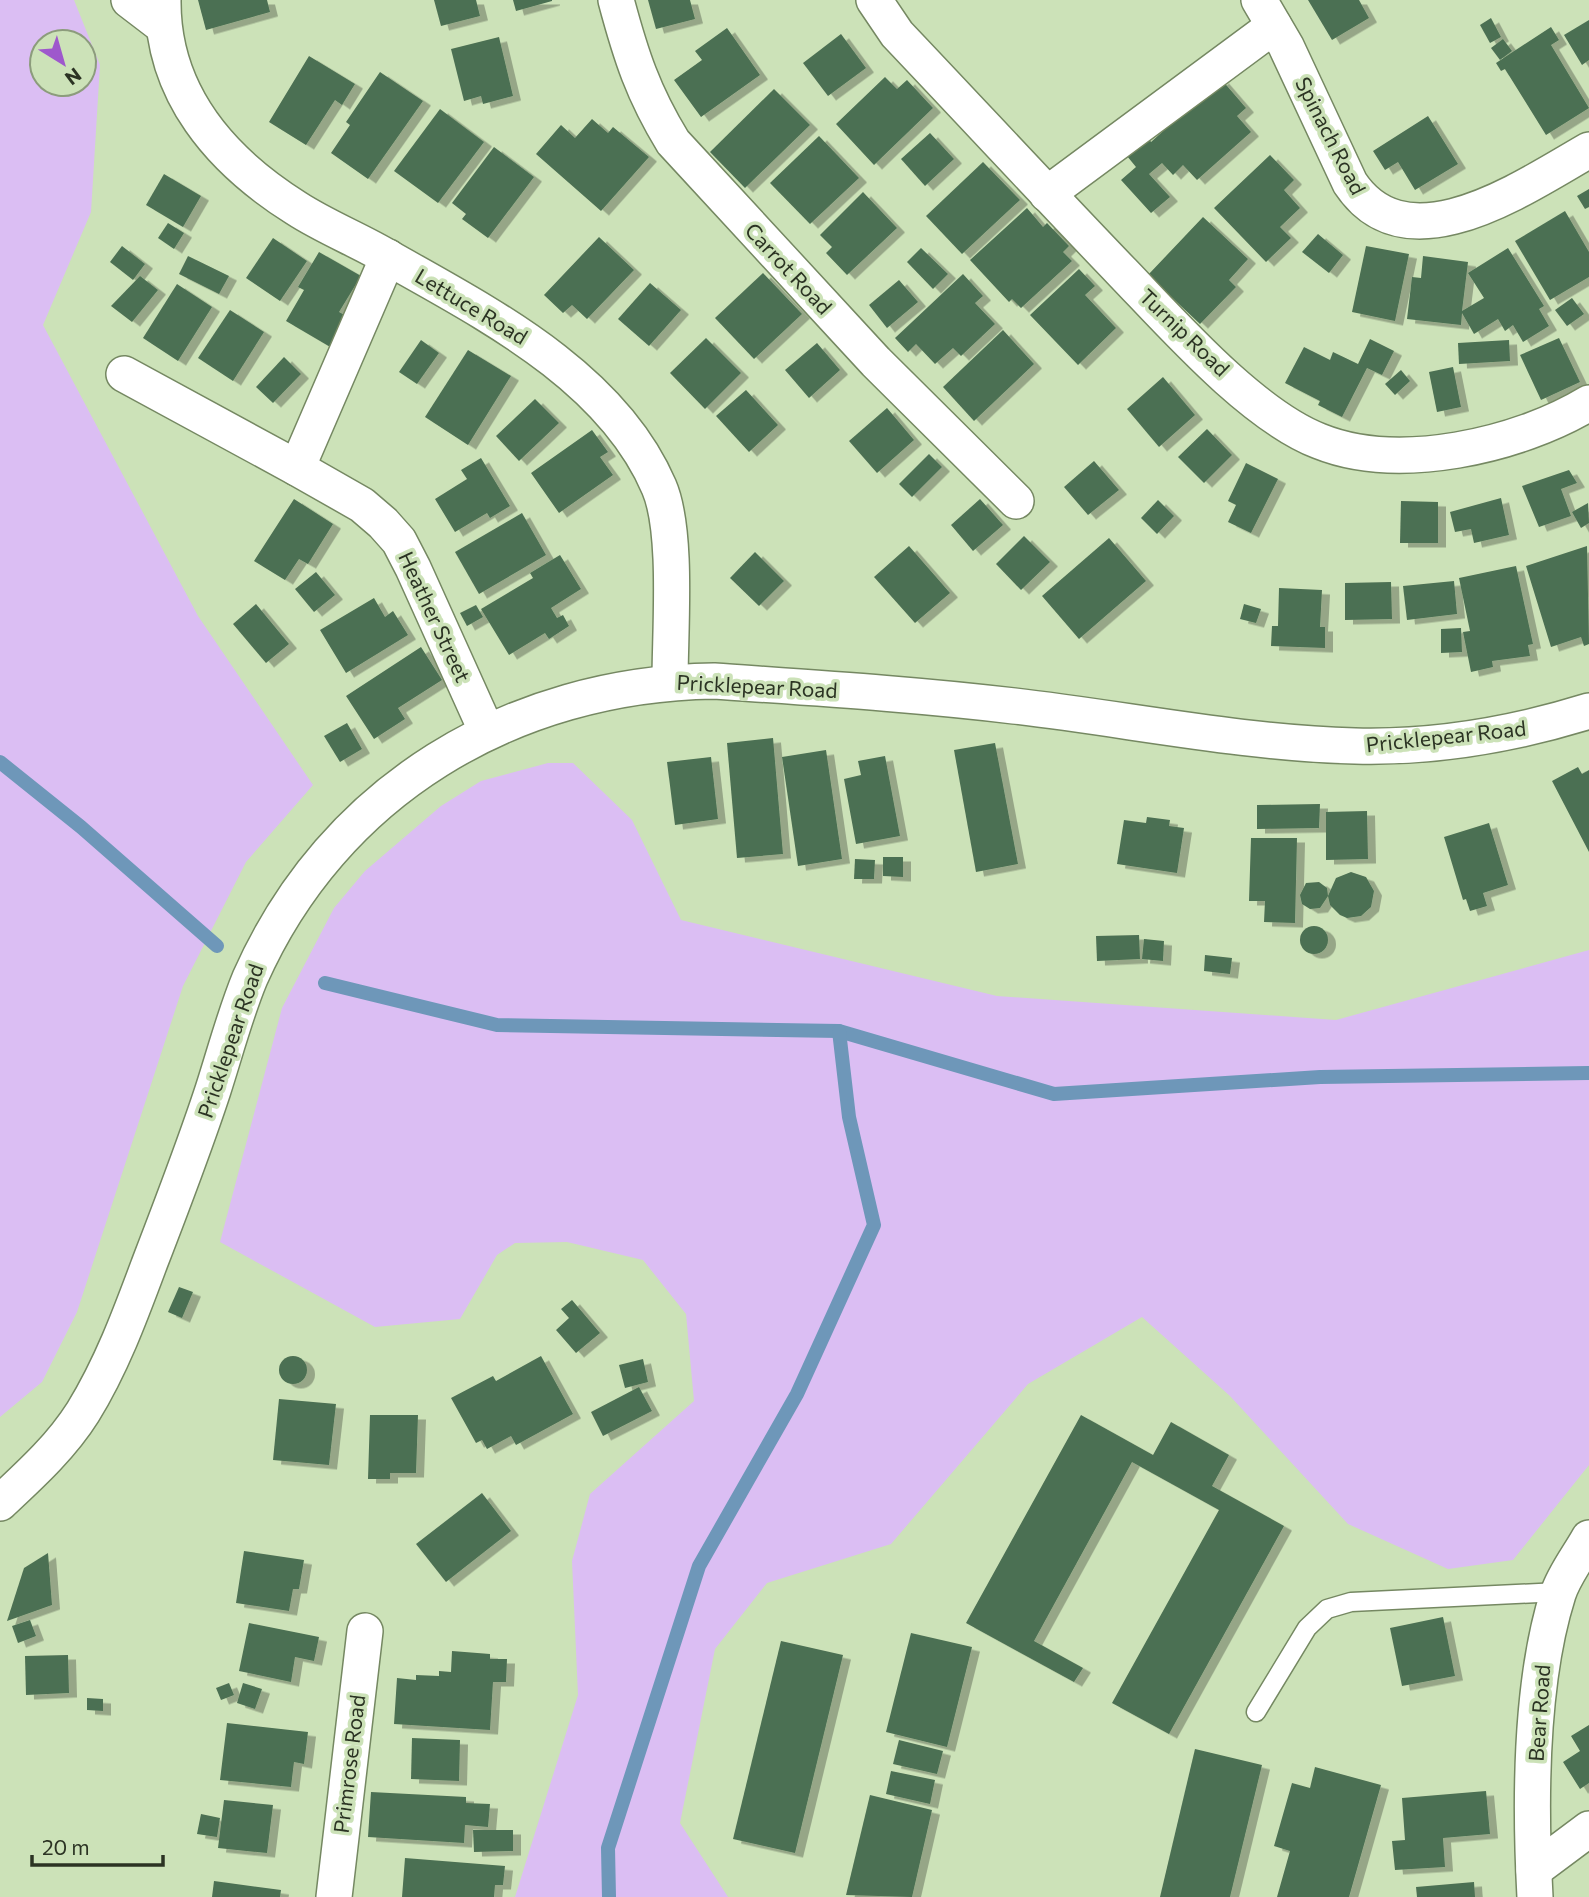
<svg xmlns="http://www.w3.org/2000/svg" width="1589" height="1897" viewBox="0 0 1589 1897" font-family="Commissioner,sans-serif">
<defs>
<filter id="shadow"><feDropShadow dx="8" dy="4.5" stdDeviation="0" flood-color="#0004"/></filter>
</defs>
<rect width="100%" height="100%" fill="#cce2b8"/>
<!-- green -->
<g fill="#dbbef3" fill-rule="evenodd">
<path d="M0,0H74L100,65L91,212L43,325L198,616L313,785L246,862L183,986L77,1312L42,1382L0,1417ZM42,42H84V84H42Z"/>
<path d="M548,763H573L632,820L681,920L997,996L1336,1020L1589,950V1465L1513,1560L1448,1569L1348,1524L1230,1396L1142,1317L1028,1384L891,1544L767,1583L715,1649L680,1823L728,1897H515L578,1695L572,1561L590,1494L694,1401L686,1314L643,1260L567,1242L515,1243L497,1255L460,1319L375,1327L220,1242L282,1008L334,908L365,871L441,806L481,781Z"/>
</g>
<g fill="none" stroke-linecap="round" stroke-linejoin="round">
<!-- stream -->
<g stroke="#6e97b9" stroke-width="14">
<path d="M0,762L81,827L217,946"/>
<path d="M325,983L497,1025L839,1031L1054,1094L1320,1077L1589,1073"/>
<path d="M609,1897L608,1848L699,1566L797,1394L874,1225L849,1117L839,1031"/>
</g>
</g>
<!-- building -->
<g fill="#4c6f52" filter="url(#shadow)">
<path d="M198,0H267L270,12L206,30Z"/>
<path d="M434,0H476L480,16L441,26Z"/>
<path d="M513,0H552V1L516,11Z"/>
<path d="M648,0H690L695,19L656,29Z"/>
<path d="M1308,0H1359L1369,18L1332,40Z"/>
<path d="M1491,18L1501,37L1490,43L1480,25Z"/>
<path d="M1589,20V60L1582,65L1564,35Z"/>
<path d="M1551,27L1559,40L1551,45L1589,108L1546,135L1505,69L1501,71L1496,63Z"/>
<path d="M727,28L760,75L701,117L674,80L702,60L695,51Z"/>
<path d="M841,34L866,68L828,96L803,63Z"/>
<path d="M499,37L513,96L483,104L481,96L464,101L451,49Z"/>
<path d="M1503,39L1512,51L1500,60L1491,48Z"/>
<path d="M309,56L355,84L342,105L335,100L306,145L269,122Z"/>
<path d="M380,72L423,101L368,179L331,153L350,125L346,122Z"/>
<path d="M885,77L897,89L907,80L933,108L874,165L836,124Z"/>
<path d="M1221,79L1246,108L1237,116L1251,132L1197,180L1183,165L1173,175L1162,163L1149,174L1170,197L1151,213L1121,180L1136,167L1127,156L1148,137L1151,142Z"/>
<path d="M774,89L810,125L745,188L710,152Z"/>
<path d="M440,109L484,142L438,203L394,171Z"/>
<path d="M1428,116L1458,164L1415,190L1398,162L1385,170L1373,151Z"/>
<path d="M592,119L608,133L613,127L649,157L601,211L536,154L561,125L575,138Z"/>
<path d="M930,133L954,159L925,186L901,159Z"/>
<path d="M819,136L859,178L810,224L770,183Z"/>
<path d="M494,147L534,177L488,238L462,219L466,214L452,203Z"/>
<path d="M1270,155L1294,180L1284,190L1300,208L1280,227L1291,238L1266,262L1214,208Z"/>
<path d="M983,162L1020,200L962,254L926,216Z"/>
<path d="M164,174L201,196L183,227L146,205Z"/>
<path d="M1589,189V207L1585,209L1577,196Z"/>
<path d="M863,192L897,228L847,275L826,253L832,247L820,235Z"/>
<path d="M1027,208L1043,227L1047,223L1069,246L1063,252L1072,261L1021,308L1012,299L1009,302L970,260Z"/>
<path d="M1565,211L1589,252V277L1550,300L1515,241Z"/>
<path d="M1203,217L1248,259L1229,280L1236,287L1200,324L1148,275Z"/>
<path d="M168,223L184,233L174,249L158,238Z"/>
<path d="M1318,234L1343,255L1329,273L1302,252Z"/>
<path d="M599,237L634,270L587,319L572,305L563,313L544,295Z"/>
<path d="M273,238L307,261L280,301L246,278Z"/>
<path d="M122,246L145,264L133,280L110,262Z"/>
<path d="M1366,246L1409,254L1395,321L1352,312Z"/>
<path d="M921,248L948,274L933,289L907,262Z"/>
<path d="M1508,248L1544,306L1539,309L1549,326L1523,342L1513,325L1505,331L1498,319L1474,334L1462,313L1461,325L1407,319L1412,277L1421,278L1423,256L1468,262L1462,311L1484,298L1468,273Z"/>
<path d="M319,252L361,276L339,312L350,318L332,348L286,321L304,290L298,287Z"/>
<path d="M188,256L229,276L219,294L179,274Z"/>
<path d="M1079,269L1095,286L1085,295L1116,328L1078,365L1030,315Z"/>
<path d="M763,273L802,314L754,359L715,318Z"/>
<path d="M963,274L983,296L975,303L995,324L961,356L953,348L935,364L916,344L908,352L895,338Z"/>
<path d="M140,276L158,290L132,322L111,306Z"/>
<path d="M899,280L918,302L887,328L869,305Z"/>
<path d="M650,283L681,310L649,346L618,319Z"/>
<path d="M177,284L212,307L178,361L143,338Z"/>
<path d="M1572,298L1584,314L1567,326L1555,310Z"/>
<path d="M230,310L264,332L233,381L198,358Z"/>
<path d="M1003,330L1034,364L974,421L943,387Z"/>
<path d="M706,338L741,373L705,409L670,373Z"/>
<path d="M1559,338L1580,382L1541,400L1520,355Z"/>
<path d="M1370,339L1394,351L1382,375L1367,368L1342,417L1318,405L1320,401L1285,383L1304,347L1330,360L1333,352L1358,364Z"/>
<path d="M421,340L439,353L417,384L399,372Z"/>
<path d="M1509,340L1510,361L1459,364L1458,343Z"/>
<path d="M817,343L840,370L809,398L785,370Z"/>
<path d="M468,350L511,376L468,445L425,417Z"/>
<path d="M284,357L301,374L273,403L256,387Z"/>
<path d="M1453,367L1461,407L1437,412L1429,372Z"/>
<path d="M1401,370L1410,381L1395,395L1385,384Z"/>
<path d="M1163,377L1195,415L1159,447L1127,409Z"/>
<path d="M746,390L778,425L749,452L716,416Z"/>
<path d="M535,399L559,423L519,461L496,436Z"/>
<path d="M887,408L914,440L877,473L849,441Z"/>
<path d="M1207,429L1232,455L1204,483L1178,457Z"/>
<path d="M592,430L608,452L600,457L613,475L559,513L531,473Z"/>
<path d="M929,454L942,467L912,497L899,484Z"/>
<path d="M481,458L510,506L490,518L487,513L455,532L435,499L467,479L461,470Z"/>
<path d="M1094,461L1119,490L1088,515L1064,487Z"/>
<path d="M1246,463L1278,479L1251,533L1228,522L1236,505L1228,501Z"/>
<path d="M1569,470L1577,483L1561,489L1571,516L1539,527L1522,486Z"/>
<path d="M1501,498L1509,535L1474,543L1471,529L1455,532L1450,512Z"/>
<path d="M294,499L333,524L308,564L299,559L285,580L254,561Z"/>
<path d="M980,499L1003,525L973,551L951,525Z"/>
<path d="M1158,500L1174,516L1157,534L1141,518Z"/>
<path d="M1401,501L1438,502V543H1400Z"/>
<path d="M1588,503L1589,523L1581,528L1572,512Z"/>
<path d="M522,513L546,555L479,594L455,552Z"/>
<path d="M1024,536L1050,562L1021,590L996,564Z"/>
<path d="M1109,538L1146,581L1079,639L1042,596Z"/>
<path d="M909,546L950,593L915,623L874,577Z"/>
<path d="M1587,546L1589,644L1584,646L1581,637L1551,647L1526,566Z"/>
<path d="M755,552L784,581L759,606L730,578Z"/>
<path d="M560,555L581,589L551,608L557,618L563,615L569,626L549,639L545,633L509,655L481,609L533,578L530,573Z"/>
<path d="M1516,566L1533,644L1528,645L1530,656L1492,661L1493,667L1471,672L1463,632L1470,631L1459,578Z"/>
<path d="M316,572L335,595L314,612L295,589Z"/>
<path d="M1454,581L1457,614L1407,620L1403,586Z"/>
<path d="M1391,582L1392,619L1345,620V583Z"/>
<path d="M1279,588L1322,590L1320,627H1325V648L1271,646L1272,626H1278Z"/>
<path d="M374,598L385,617L393,611L408,635L346,673L320,630Z"/>
<path d="M256,604L289,644L266,663L233,624Z"/>
<path d="M1244,604L1261,609L1256,623L1240,619Z"/>
<path d="M476,605L483,617L467,626L460,613Z"/>
<path d="M1461,628L1462,652L1441,653V629Z"/>
<path d="M421,647L442,680L398,708L405,719L374,739L346,696Z"/>
<path d="M347,723L362,749L340,762L324,736Z"/>
<path d="M773,738L783,854L737,858L727,743Z"/>
<path d="M995,743L1018,864L976,872L954,750Z"/>
<path d="M826,750L842,859L798,866L782,757Z"/>
<path d="M885,756L900,836L856,844L844,779L861,775L858,761Z"/>
<path d="M711,757L718,819L675,825L667,762Z"/>
<path d="M1578,767L1582,774L1589,770V852L1552,781Z"/>
<path d="M1320,804L1319,828L1257,829V805Z"/>
<path d="M1367,811L1368,859L1326,860V812Z"/>
<path d="M1147,817L1170,820L1169,826L1184,828L1177,873L1117,864L1124,820L1146,823Z"/>
<path d="M1489,823L1508,885L1483,893L1487,906L1470,911L1466,899L1463,900L1444,837Z"/>
<path d="M1251,838H1297L1295,923L1264,922L1265,901H1249Z"/>
<path d="M883,857H903V877L883,876Z"/>
<path d="M855,859L875,860L874,879H854Z"/>
<path d="M1351,872L1366,877L1374,891L1371,907L1361,916L1347,918L1340,915L1330,905L1328,896L1320,908L1310,909L1302,904L1300,895L1306,883L1319,882L1327,888L1328,896L1336,878Z"/>
<circle cx="1314" cy="940" r="14"/>
<path d="M1139,935L1140,959L1097,961L1096,936Z"/>
<path d="M1144,939L1164,941L1163,961L1142,959Z"/>
<path d="M1205,955L1232,958L1230,974L1204,971Z"/>
<path d="M179,1287L193,1292L182,1318L168,1312Z"/>
<path d="M572,1300L600,1333L576,1353L556,1330L569,1318L561,1309Z"/>
<path d="M541,1356L573,1414L516,1445L511,1436L487,1449L482,1440L476,1443L451,1398L493,1376L496,1381Z"/>
<circle cx="293" cy="1370" r="14"/>
<path d="M643,1359L648,1382L625,1388L619,1365Z"/>
<path d="M639,1387L652,1411L603,1436L591,1412Z"/>
<path d="M279,1399L336,1404L329,1465L273,1460Z"/>
<path d="M370,1415H418L416,1473H390V1479H368Z"/>
<path d="M1081,1415L1153,1455L1171,1422L1229,1455L1212,1486L1284,1526L1169,1734L1112,1703L1219,1510L1132,1462L1034,1641L1083,1668L1074,1682L966,1623Z"/>
<path d="M482,1493L511,1531L446,1582L416,1544Z"/>
<path d="M244,1551L304,1560L299,1589H293L289,1611L236,1603Z"/>
<path d="M48,1553L52,1605L7,1621L24,1568Z"/>
<path d="M1443,1617L1455,1676L1402,1686L1390,1628Z"/>
<path d="M30,1620L36,1636L18,1643L12,1626Z"/>
<path d="M249,1623L319,1637L314,1661L295,1657L291,1682L239,1671Z"/>
<path d="M911,1633L972,1647L947,1747L886,1732Z"/>
<path d="M781,1641L843,1655L795,1853L733,1839Z"/>
<path d="M452,1651L490,1654V1659H507L506,1682H493L490,1730L394,1724L397,1678L416,1680V1675L439,1676V1671L451,1672Z"/>
<path d="M68,1655L69,1693L26,1695L25,1656Z"/>
<path d="M229,1683L234,1695L221,1700L216,1688Z"/>
<path d="M243,1683L262,1689L255,1709L237,1703Z"/>
<path d="M87,1698L103,1699V1711L87,1710Z"/>
<path d="M227,1723L308,1732L304,1764L294,1762L291,1787L220,1780Z"/>
<path d="M1589,1725V1783L1580,1789L1563,1762L1580,1751L1571,1736Z"/>
<path d="M412,1738L460,1740L459,1781L411,1779Z"/>
<path d="M899,1740L943,1751L937,1774L893,1764Z"/>
<path d="M1195,1749L1262,1765L1230,1897H1160Z"/>
<path d="M1315,1767L1381,1785L1349,1897H1277L1290,1851L1274,1846L1292,1783L1310,1788Z"/>
<path d="M891,1771L935,1780L930,1804L886,1794Z"/>
<path d="M1486,1791L1490,1834L1443,1838L1445,1867L1395,1870L1392,1841L1405,1840L1402,1798Z"/>
<path d="M371,1792L466,1797V1803L490,1804L488,1827L465,1825L464,1843L368,1837Z"/>
<path d="M870,1795L932,1810L912,1897L846,1895Z"/>
<path d="M224,1800L273,1805L267,1853L218,1848Z"/>
<path d="M201,1814L220,1818L217,1837L197,1834Z"/>
<path d="M473,1830H513V1851L474,1852Z"/>
<path d="M405,1858L505,1866L503,1885H495L494,1897H402Z"/>
<path d="M214,1881L281,1890L280,1897H212Z"/>
<path d="M1474,1882L1475,1897H1417L1416,1887Z"/>
</g>
<g fill="none" stroke-linecap="round" stroke-linejoin="round">
<!-- service casing -->
<g stroke="#758862" stroke-width="21">
<path id="service" d="M1256,1712L1307,1628L1327,1609L1351,1602L1559,1592"/>
</g>
<!-- minor casing -->
<g stroke="#758862" stroke-width="38">
<g id="minor">
<path d="M129,0L163,26"/>
<path d="M163,0C162,93 220,160 296,208C325,227 359,240 389,258C488,314 612,377 659,487C678,531 670,630 670,681"/>
<path d="M616,0C631,56 643,93 673,142L876,362L1016,501"/>
<path d="M874,0L897,34C972,113 1047,194 1123,273C1173,325 1252,415 1319,441C1398,473 1518,446 1589,403"/>
<path d="M1259,0L1286,46L1350,183C1407,269 1524,187 1589,150"/>
<path d="M1047,194L1274,26"/>
<path d="M124,374L297,468L362,505L383,523L399,541L413,568L487,732"/>
<path d="M297,468L388,257"/>
<path d="M0,1503C30,1475 61,1447 83,1412C112,1365 131,1313 150,1262C172,1205 194,1148 213,1090C225,1053 235,1014 250,978C333,790 512,684 714,681C814,688 914,694 1014,706C1127,719 1241,743 1355,746C1433,748 1515,734 1589,711"/>
<path d="M1534,1870L1589,1829"/>
<path d="M334,1897L365,1631"/>
<path d="M1535,1897C1530,1805 1530,1682 1558,1594C1564,1575 1579,1556 1589,1538"/>
</g>
</g>
<!-- service -->
<use href="#service" stroke="#fff" stroke-width="18"/>
<!-- minor -->
<use href="#minor" stroke="#fff" stroke-width="35"/>
</g>
<g text-anchor="middle" stroke-width="7" stroke-linejoin="round" paint-order="stroke">
<!-- street labels -->
<g font-size="21" fill="#2b3323" stroke="#cce2b8">
<text transform="translate(1330 136) rotate(63)" y="7">Spinach Road</text>
<text transform="translate(788 269) rotate(47)" y="7">Carrot Road</text>
<text transform="translate(471 307) rotate(31)" y="7">Lettuce Road</text>
<text transform="translate(1184 333) rotate(44)" y="7">Turnip Road</text>
<text transform="translate(434 617) rotate(65)" y="7">Heather Street</text>
<text transform="translate(757 687) rotate(3)" y="7">Pricklepear Road</text>
<text transform="translate(1446 737) rotate(-6)" y="7">Pricklepear Road</text>
<text transform="translate(231 1041) rotate(-71)" y="7">Pricklepear Road</text>
<text transform="translate(1540 1713) rotate(-86)" y="7">Bear Road</text>
<text transform="translate(350 1764) rotate(-83)" y="7">Primrose Road</text>
</g>
</g>
<!-- north arrow -->
<g transform="translate(63 63) rotate(143)"><circle r="33" fill="#cce2b8" stroke="#8c9c7c" stroke-width="2"/>
<path d="M0-5L12 26L0 18L-12 26Z" fill="#9e58cc"/>
<text y="-10" font-size="19" font-weight="bold" text-anchor="middle" fill="#2b3323">N</text>
</g>
<!-- scale -->
<path d="M32 1855v10h131v-10" fill="none" stroke="#2b3323" stroke-width="3.5"/>
<text x="42" y="1855" font-size="21" fill="#2b3323" stroke="#cce2b8" stroke-width="5" paint-order="stroke">20 m</text>
</svg>
